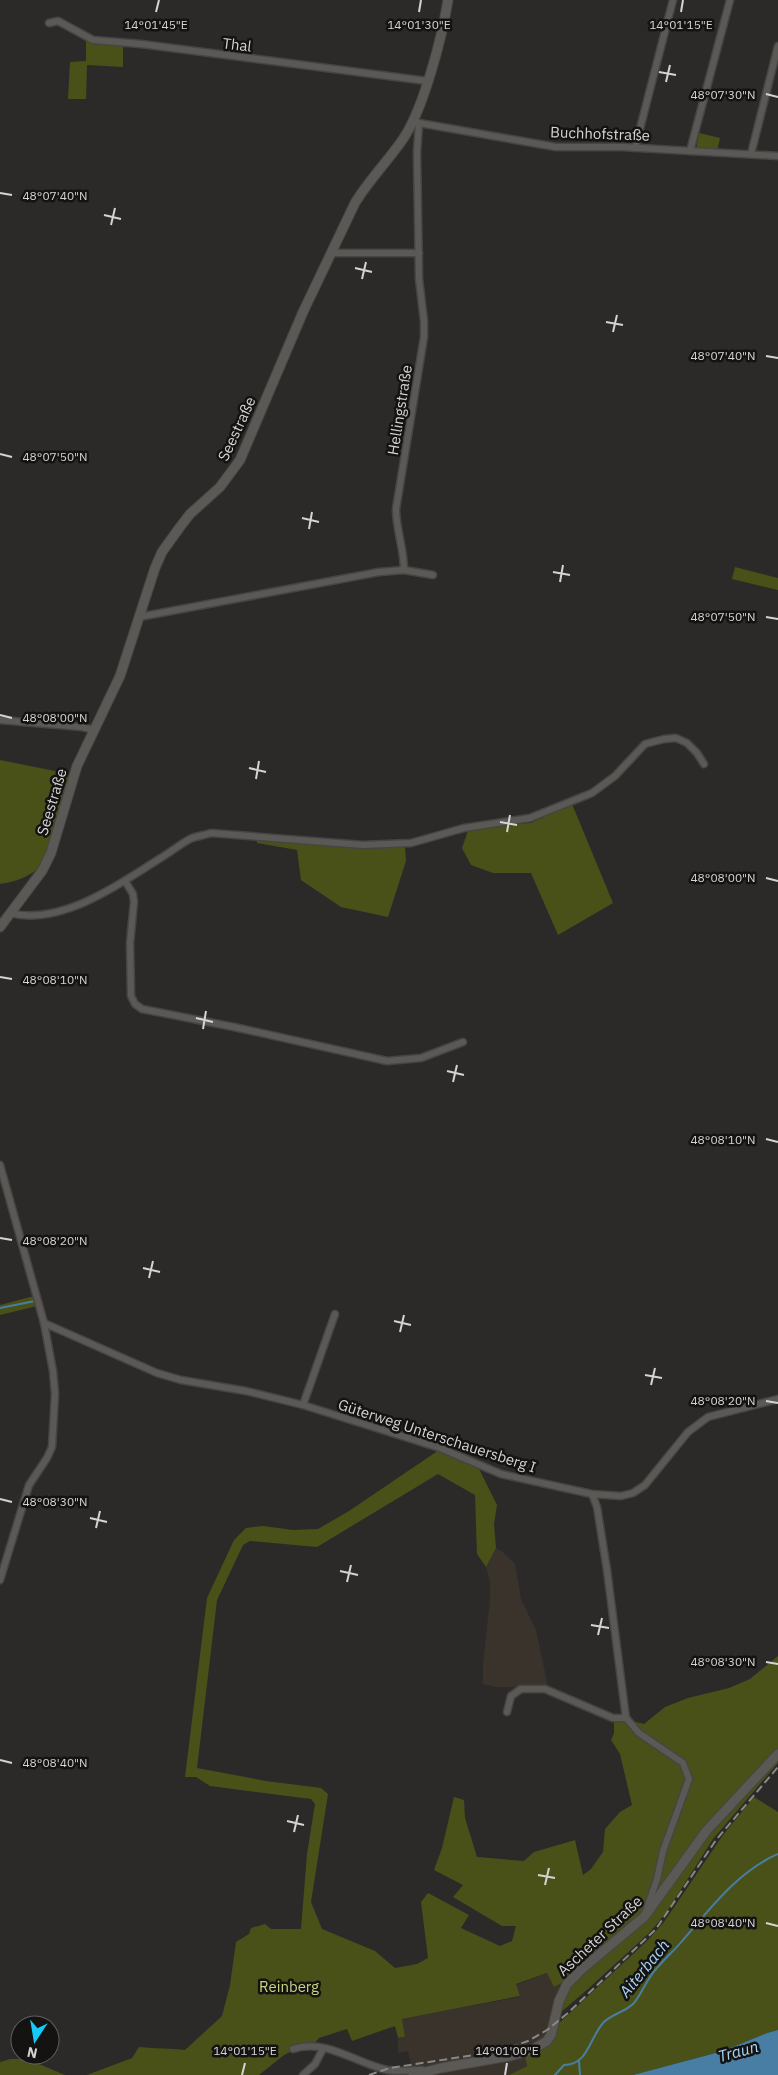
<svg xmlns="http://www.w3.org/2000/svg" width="778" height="2075" viewBox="0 0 778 2075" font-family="'IBM Plex Sans',sans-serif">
<rect width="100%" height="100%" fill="#2c2a28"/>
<!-- built -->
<g fill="#39332c">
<path d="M496,1548L503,1552L515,1564L521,1599L536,1630L548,1687H496L483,1684V1666L490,1599V1581L486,1567Z"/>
<path d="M548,1973L565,1981L546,2038L523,2049L527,2066L509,2075H413L408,2051L398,2053V2039L405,2037L402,2019L520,1997L516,1985Z"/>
</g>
<!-- green -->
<g fill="#495119">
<path d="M86,36L123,41V67L87,65L86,99H68L70,62L86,61Z"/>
<path d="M699,133L720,138L717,152L696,150Z"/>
<path d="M735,567L778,578V590L732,579Z"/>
<path d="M0,760L70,774C62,803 58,839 41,864C34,876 14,882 0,884Z"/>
<path d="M572,804L613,903L558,935L531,873H493L471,865L462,848L469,828L531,823Z"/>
<path d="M257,837L366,848L405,847L406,861L388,917L341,907L301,880L297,850L257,843Z"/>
<path d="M34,1296L37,1306L0,1315V1305Z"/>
<path d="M439,1450L477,1465L497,1505L494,1524L496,1548L486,1567L477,1554L475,1495L438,1474L317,1547L250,1541L243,1545L217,1600L197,1768L266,1781L321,1788L328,1794L311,1902L322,1929L375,1951L395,1968L417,1964L428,1958L421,1902L428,1893L469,1915L461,1928L500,1946L512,1941L516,1926H502L453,1897L463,1885L434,1870L442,1848L454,1797L464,1800L465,1818L477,1857L524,1861L534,1852L575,1840L583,1875L591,1869L603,1852L605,1829L620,1812L632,1805L620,1754L611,1740L614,1733V1720L625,1721L644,1734L632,1721L644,1724L665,1707L688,1698L729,1688L750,1679L778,1656V1750L706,1826L651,1903L632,1923L565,1981L554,1987L547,1973L516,1984L520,1996L402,2019L405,2037L398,2038L395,2026L352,2041L347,2029L319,2038L314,2044L303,2043L289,2048L290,2052L284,2055L259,2075H87L132,2058L139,2047C155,2049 170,2048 185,2050L222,2016L230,1985L236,1942L249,1934L251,1928L265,1924L271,1929H301L307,1854L315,1804L311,1799L210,1786L196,1777H185L207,1598L234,1540L246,1528L263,1526L293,1530L318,1529L349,1511Z"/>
<path d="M778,1758V1763L713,1839L666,1913L649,1933L588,1989L560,2013L563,1998L569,1987L642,1924L704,1838Z"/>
<path d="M754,1797L778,1812V2030L767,2033L723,2051L633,2075H509L527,2066L525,2057C544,2048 552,2047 557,2025L648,1940L664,1922L723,1835Z"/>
<path d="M10,2059H27L65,2075H0V2062Z"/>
</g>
<!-- water -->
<path fill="#487ea3" d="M778,2030V2075H633L723,2051L767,2033Z"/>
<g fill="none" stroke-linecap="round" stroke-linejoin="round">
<!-- stream -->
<g stroke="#487ea3" stroke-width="2">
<path d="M0,1308L35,1301"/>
<path d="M579,2061L580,2075"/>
<path d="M555,2075L564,2065C588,2065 589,2039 603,2023C611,2014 626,2012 634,2003C643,1992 647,1978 657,1968C665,1958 675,1950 683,1940C710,1909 738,1871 778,1854"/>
</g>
<!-- street casing -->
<g stroke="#474543" stroke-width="9">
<g id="street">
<path d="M49,23L58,21L93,40L141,44L427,81"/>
<path d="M419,123L556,147H622L778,156"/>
<path d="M635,148L673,0"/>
<path d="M690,151L730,0"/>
<path d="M751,154L778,46"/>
<path d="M331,253H419"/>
<path d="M404,570C404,548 396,530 396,509L424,337V321L419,279L417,152L419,123L414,120"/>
<path d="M139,617L379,572L404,570L433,575"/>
<path d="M0,720L82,727L94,730"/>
<path d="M125,881L133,894L134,902L130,943L131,996L135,1004L142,1009L234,1027L387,1061L421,1058L463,1042"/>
<path d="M10,913C60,926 119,885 159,859C170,853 181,843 192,838C198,836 205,835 211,833L363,845L411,843L464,828L530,818L592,793L615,776L645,744L664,739L676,738L687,743L697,753L704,764"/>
<path d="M0,1165L44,1323L53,1371L55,1394L52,1447L47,1458L29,1485L0,1580"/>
<path d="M44,1323L157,1373L181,1380L246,1391L303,1405L440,1448L501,1474L592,1494L621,1496L633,1493L645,1485L688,1432L708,1417L778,1399"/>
<path d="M303,1405L335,1314"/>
<path d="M592,1494L597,1507L607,1570L626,1718"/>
<path d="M507,1712L511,1696L521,1689H545L613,1718H626"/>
<path d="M626,1718L639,1733L683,1763L689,1779L663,1851L657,1879L646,1911"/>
<path d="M293,2049C325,2038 356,2063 387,2070C398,2072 410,2070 422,2070"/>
<path d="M303,2075L315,2064L323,2049"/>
</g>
</g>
<!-- secondary casing -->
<g stroke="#474543" stroke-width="11">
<g id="secondary">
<path d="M0,927L42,871L51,853L77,766L120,676L155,568L162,552L180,527L190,514L220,487L240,460L303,312L355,203C369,180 388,161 403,139C424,108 442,37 448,0"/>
<path d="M413,2075L441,2068L510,2056L532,2050L547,2041L551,2035L559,2001L567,1984L583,1968L644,1917L707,1830L778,1754"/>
</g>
</g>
<!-- street -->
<use href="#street" stroke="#5b5956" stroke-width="6"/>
<!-- secondary -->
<use href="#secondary" stroke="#5b5956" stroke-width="9"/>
<!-- rail -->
<path stroke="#8a8887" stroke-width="2" stroke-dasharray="8 4" stroke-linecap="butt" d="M369,2075L390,2068L500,2051L528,2041L547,2030L568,2013L656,1929L716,1840L778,1767"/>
</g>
<!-- ticks -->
<path fill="none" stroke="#d6d4d3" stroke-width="2" d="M156,12L159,0M419,12L421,0M681,12L683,0M659,72L676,75M666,82L670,65M766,94L778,97M0,193L12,195M104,215L121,219M111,225L115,208M355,268L372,272M362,279L366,262M606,322L623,325M613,332L617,315M766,356L778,358M0,454L12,457M302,518L319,522M309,529L312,512M553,572L570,575M560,582L563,565M766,617L778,619M0,715L12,718M249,768L266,772M256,779L259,761M500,822L517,825M507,832L510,815M766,878L778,881M0,977L12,979M196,1018L213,1022M203,1029L206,1011M447,1071L464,1075M453,1082L457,1065M766,1139L778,1142M0,1238L12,1240M143,1268L160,1272M149,1278L153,1261M394,1321L411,1325M400,1332L404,1315M645,1375L662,1378M651,1385L655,1368M766,1401L778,1403M0,1499L12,1502M90,1518L107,1522M96,1528L100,1511M340,1571L358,1575M347,1582L351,1565M591,1625L609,1628M598,1635L602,1618M766,1662L778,1664M0,1760L12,1763M287,1821L304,1825M294,1832L298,1815M538,1875L555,1878M545,1885L549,1868M766,1923L778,1926M242,2075L245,2063M505,2075L507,2063"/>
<g text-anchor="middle" stroke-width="5" stroke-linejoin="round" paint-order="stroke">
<!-- street labels -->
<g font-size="15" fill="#d6d4d3" stroke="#141312">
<text transform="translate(237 45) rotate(7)" y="5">Thal</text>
<text transform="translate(600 134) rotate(2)" y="5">Buchhofstraße</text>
<text transform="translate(400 410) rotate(-81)" y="5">Hellingstraße</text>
<text transform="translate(237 429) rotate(-65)" y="5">Seestraße</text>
<text transform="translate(52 802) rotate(-73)" y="5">Seestraße</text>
<text transform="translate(437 1436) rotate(18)" y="5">Güterweg Unterschauersberg I</text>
<text transform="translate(600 1936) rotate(-43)" y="5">Ascheter Straße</text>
</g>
<!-- park labels -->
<g font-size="15" fill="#c7d57f" stroke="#141312">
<text x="289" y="1992">Reinberg</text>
</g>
<!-- water labels -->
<g font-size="16" font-style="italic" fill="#a8d5f7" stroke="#141312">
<text transform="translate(644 1968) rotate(-51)" y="6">Aiterbach</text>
<text transform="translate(738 2051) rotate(-15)" y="6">Traun</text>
</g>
</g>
<g font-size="12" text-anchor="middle" fill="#d6d4d3" stroke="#141312" stroke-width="5" stroke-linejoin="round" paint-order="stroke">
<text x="156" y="29">14°01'45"E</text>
<text x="419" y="29">14°01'30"E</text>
<text x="681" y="29">14°01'15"E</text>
<text x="723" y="99">48°07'30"N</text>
<text x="55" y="200">48°07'40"N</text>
<text x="723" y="360">48°07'40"N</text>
<text x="55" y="461">48°07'50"N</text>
<text x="723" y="621">48°07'50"N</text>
<text x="55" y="722">48°08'00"N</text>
<text x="723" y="882">48°08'00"N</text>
<text x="55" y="984">48°08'10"N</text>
<text x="723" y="1144">48°08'10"N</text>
<text x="55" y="1245">48°08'20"N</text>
<text x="723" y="1405">48°08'20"N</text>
<text x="55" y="1506">48°08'30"N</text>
<text x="723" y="1666">48°08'30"N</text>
<text x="55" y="1767">48°08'40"N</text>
<text x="723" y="1927">48°08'40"N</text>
<text x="245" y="2055">14°01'15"E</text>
<text x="507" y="2055">14°01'00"E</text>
</g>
<!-- north arrow -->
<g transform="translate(35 2040) rotate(192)"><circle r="24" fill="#141312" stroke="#62605f"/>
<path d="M0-4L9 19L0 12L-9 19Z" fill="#13cafb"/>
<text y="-8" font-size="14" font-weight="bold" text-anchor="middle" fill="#d6d4d3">N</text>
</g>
</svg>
